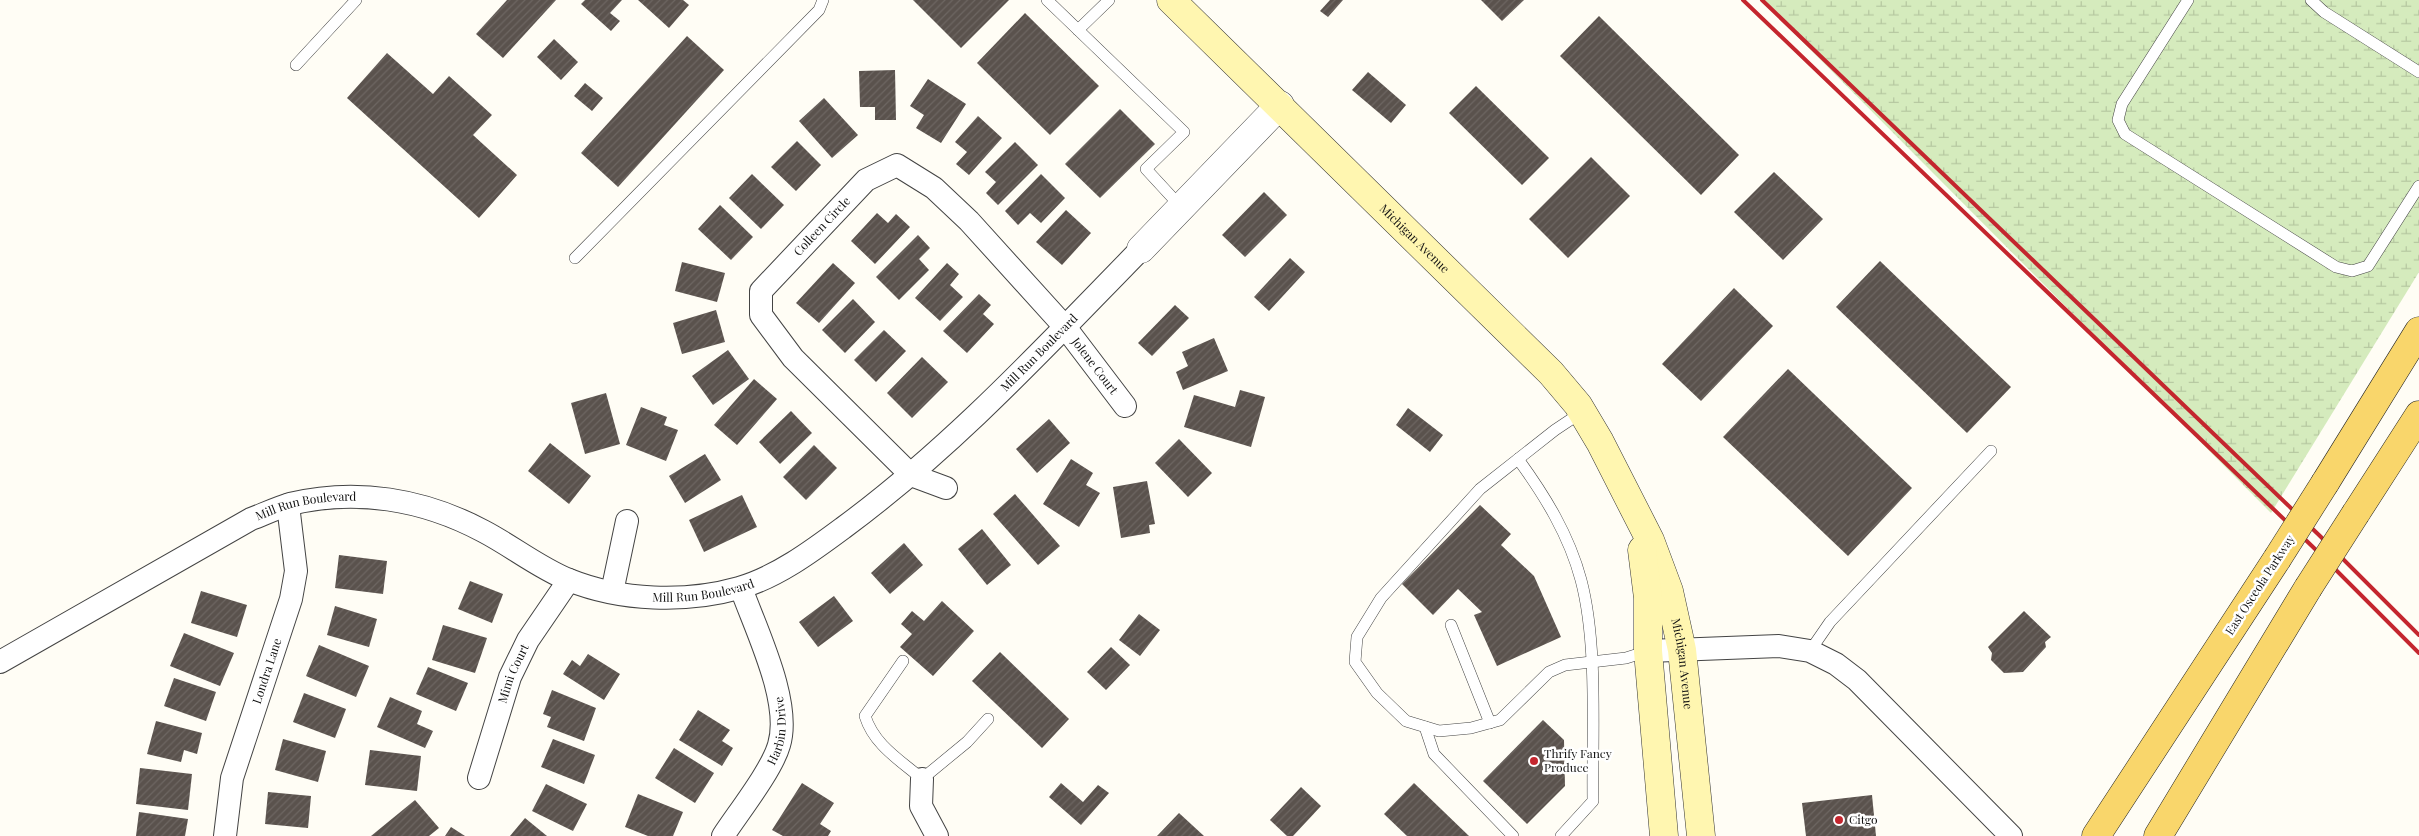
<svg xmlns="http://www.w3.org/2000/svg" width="2419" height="836" viewBox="0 0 2419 836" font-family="'Playfair Display',serif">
<defs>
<pattern id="wetland-marsh" width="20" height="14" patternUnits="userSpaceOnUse" patternTransform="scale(1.25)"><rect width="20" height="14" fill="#d5ebbd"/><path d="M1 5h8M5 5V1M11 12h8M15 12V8" fill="none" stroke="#b6c8a1"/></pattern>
<pattern id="building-hatch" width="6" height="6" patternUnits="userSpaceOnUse" patternTransform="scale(1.25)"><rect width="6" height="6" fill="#5a524d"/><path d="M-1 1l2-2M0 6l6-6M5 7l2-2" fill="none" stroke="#6d6662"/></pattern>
</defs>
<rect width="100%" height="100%" fill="#fffdf5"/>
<!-- wetland -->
<path fill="url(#wetland-marsh)" d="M1761,0H2419V272L2271,513Z"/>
<!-- building -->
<g fill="url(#building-hatch)">
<path d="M507,0H556L503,58L476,34Z"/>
<path d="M585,0H622L610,13L620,21L611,31L581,4Z"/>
<path d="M638,0H683L689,5L669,28Z"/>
<path d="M913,0H1009L961,48Z"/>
<path d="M1330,0H1343L1328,17L1320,11Z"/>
<path d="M1481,0H1524L1502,21Z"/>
<path d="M1025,13L1099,86L1050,135L977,63Z"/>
<path d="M1599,16L1739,155L1701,195L1560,56Z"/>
<path d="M687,36L724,70L618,187L581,153Z"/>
<path d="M554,39L578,62L561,80L537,57Z"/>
<path d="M387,53L433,94L449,76L492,115L473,135L517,175L479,218L347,98Z"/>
<path d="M895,70L896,120H875V107H860L859,71Z"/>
<path d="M1368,72L1406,105L1391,123L1352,90Z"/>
<path d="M928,79L966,104L941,143L916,128L924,115L910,106Z"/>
<path d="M585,83L603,98L592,111L574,96Z"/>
<path d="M1476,86L1549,158L1522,185L1449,113Z"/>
<path d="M824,98L858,135L832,158L799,121Z"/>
<path d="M1120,109L1155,144L1100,198L1065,164Z"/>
<path d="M978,116L1002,138L969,175L956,164L967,152L955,142Z"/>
<path d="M797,141L821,165L796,191L771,167Z"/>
<path d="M1015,142L1038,165L998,205L986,193L996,182L985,172Z"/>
<path d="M1591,157L1630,196L1568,258L1529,219Z"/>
<path d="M1774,172L1823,219L1783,260L1734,212Z"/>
<path d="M752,174L784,205L761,229L729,198Z"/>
<path d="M1041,174L1065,198L1041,223L1030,213L1018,225L1005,211Z"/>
<path d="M1264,192L1287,215L1245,257L1222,235Z"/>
<path d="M720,205L753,237L731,260L698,229Z"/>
<path d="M1066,210L1091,233L1062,265L1036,242Z"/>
<path d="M877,213L888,223L896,214L910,227L875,264L851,241Z"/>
<path d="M918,235L930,248L919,259L929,270L899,300L876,277Z"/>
<path d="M1290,258L1305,272L1269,311L1254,297Z"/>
<path d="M1880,261L2011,387L1967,433L1836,307Z"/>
<path d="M682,262L725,273L717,302L675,291Z"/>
<path d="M833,263L855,283L819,323L796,303Z"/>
<path d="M947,263L959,274L950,285L963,297L940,321L915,298Z"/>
<path d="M1734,288L1773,326L1701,401L1662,364Z"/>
<path d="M979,294L991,305L983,314L994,324L967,353L943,331Z"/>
<path d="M853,299L875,322L845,353L822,330Z"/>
<path d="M1175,305L1189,318L1152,356L1138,343Z"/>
<path d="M716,310L725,342L682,354L673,323Z"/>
<path d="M884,330L906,351L876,382L854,360Z"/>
<path d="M1214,338L1228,371L1183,390L1176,372L1188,366L1182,352Z"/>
<path d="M728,350L749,379L713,405L692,376Z"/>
<path d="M922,357L948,382L912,418L887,393Z"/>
<path d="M1788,369L1912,488L1848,556L1723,437Z"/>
<path d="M754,379L777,399L737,445L714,425Z"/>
<path d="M1240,390L1265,397L1251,447L1184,427L1194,395L1235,407Z"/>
<path d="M606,393L620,444L585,454L571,403Z"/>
<path d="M641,407L667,417L664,425L678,430L666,461L626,445Z"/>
<path d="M1408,408L1443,435L1430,452L1396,425Z"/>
<path d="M791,411L812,433L780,464L759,442Z"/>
<path d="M1049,419L1070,443L1037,473L1016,449Z"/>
<path d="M1179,439L1212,473L1188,497L1155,463Z"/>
<path d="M550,443L591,476L569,504L528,471Z"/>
<path d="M814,445L837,468L806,500L783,477Z"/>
<path d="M705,454L721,480L685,503L669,476Z"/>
<path d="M1071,459L1093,473L1086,485L1100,493L1079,527L1043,504Z"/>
<path d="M1147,481L1155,524L1149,525L1150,533L1121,538L1113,487Z"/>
<path d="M1015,494L1060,546L1038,565L993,514Z"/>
<path d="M742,495L757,527L704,552L689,520Z"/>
<path d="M1480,505L1511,534L1501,545L1534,576L1561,637L1497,666L1474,615L1482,612L1458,589L1433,615L1402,584Z"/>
<path d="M982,529L1011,565L987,585L958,549Z"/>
<path d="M904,543L923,565L890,594L871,573Z"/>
<path d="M339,555L387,561L383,594L335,588Z"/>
<path d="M470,581L503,594L492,623L458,609Z"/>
<path d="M201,591L247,605L237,637L191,623Z"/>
<path d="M834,596L853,621L818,647L799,622Z"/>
<path d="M942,601L974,631L933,676L900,647L912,634L901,624L912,611L924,621Z"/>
<path d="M335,606L377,619L369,647L327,635Z"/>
<path d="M2024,611L2051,637L2045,642L2046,647L2023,672L2004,673L1991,660L1992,653L1988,647Z"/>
<path d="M1139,614L1160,630L1140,656L1119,640Z"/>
<path d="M443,625L487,638L475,673L432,660Z"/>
<path d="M184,633L234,653L220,686L170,666Z"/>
<path d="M319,645L369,666L356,697L306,676Z"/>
<path d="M1111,647L1130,665L1106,690L1087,672Z"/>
<path d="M1000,652L1069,719L1042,748L972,681Z"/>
<path d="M588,654L620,674L604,700L563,674L572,660L580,666Z"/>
<path d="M428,667L468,683L456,711L416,694Z"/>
<path d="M174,678L216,692L206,721L164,706Z"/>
<path d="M552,690L596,708L584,741L547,727L551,717L543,714Z"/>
<path d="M304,693L346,709L335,738L293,722Z"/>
<path d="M390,697L422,711L417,724L433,731L425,748L377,727Z"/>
<path d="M698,710L730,730L722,741L733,748L722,766L679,740Z"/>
<path d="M1543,720L1564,740L1565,786L1527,824L1483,781Z"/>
<path d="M156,721L202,733L197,754L184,750L181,762L147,754Z"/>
<path d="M283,739L326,751L318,782L275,770Z"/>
<path d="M553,739L595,755L584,784L541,767Z"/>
<path d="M674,748L714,773L695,803L655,778Z"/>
<path d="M370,750L421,756L417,791L365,785Z"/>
<path d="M140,768L192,774L188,810L136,804Z"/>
<path d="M802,783L834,803L820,824L831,831L828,836H783L772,830Z"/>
<path d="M1061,783L1083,802L1098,785L1109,793L1081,825L1049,797Z"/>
<path d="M1414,783L1469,836H1407L1384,814Z"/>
<path d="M546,784L587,804L573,831L532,811Z"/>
<path d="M1301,787L1321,806L1293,836H1287L1270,820Z"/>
<path d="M268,792L311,796L308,828L265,824Z"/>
<path d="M638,794L683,812L673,836H648L625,827Z"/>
<path d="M1872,795L1876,836H1806L1802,803Z"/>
<path d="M415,800L439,828L429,836H371Z"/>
<path d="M139,812L188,819L185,836H136Z"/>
<path d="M1179,813L1204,836H1157Z"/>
<path d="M525,818L547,836H510Z"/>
<path d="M451,827L465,836H445Z"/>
</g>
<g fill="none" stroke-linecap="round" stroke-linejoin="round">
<!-- service casing -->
<g stroke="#444" stroke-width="12">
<g id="service">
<path d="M1047,0L1184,132L1146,169L1181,207"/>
<path d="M2188,0L2122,104L2118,120L2125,134L2336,267L2352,271L2368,266L2419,186"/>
<path d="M2311,0L2324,12L2419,72"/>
<path d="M1078,30L1109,0"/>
<path d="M296,65L356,0"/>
<path d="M575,258L819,10L823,0"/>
<path d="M1582,412L1555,430L1480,489L1381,598L1357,637L1355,662L1377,693L1406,721L1439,731L1471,728L1500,720L1549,672L1565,665L1626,658L1648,651"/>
<path d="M1518,459C1545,496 1569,535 1581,580C1598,644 1592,733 1593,801L1561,836"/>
<path d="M1451,625L1490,723"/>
<path d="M1810,651L1830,622L1991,451"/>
<path d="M903,661L865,716C874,745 900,760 922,779L967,742L988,719"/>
<path d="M1425,727L1434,754L1513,836"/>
</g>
</g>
<!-- minor casing -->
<g stroke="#444" stroke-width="24">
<g id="minor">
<path id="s1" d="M946,488L911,475L793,358L761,315V291L866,180L897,165L934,188L969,221L1065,327L1125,406"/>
<path d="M612,592L627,521"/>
<path d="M1648,651L1779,646L1810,651L1836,664L1857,680L2011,836"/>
<path id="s2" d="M0,662L251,519C264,514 277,508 290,504C356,488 423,499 483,531C512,546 539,568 569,580C621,601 686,603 739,588C777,577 812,551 843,528C953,447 1046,346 1141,249"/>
<path id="s3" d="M479,778L510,677L528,640L569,580"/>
<path d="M922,779L921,806L937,836"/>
<path id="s4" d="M225,836L232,778L291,599L296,571L288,505"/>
<path id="s5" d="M723,836C738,813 772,770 779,745C792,702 756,630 741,588"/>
</g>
</g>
<!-- tertiary casing -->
<g stroke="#444" stroke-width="29">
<path id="tertiary" d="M1141,249L1280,105"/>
</g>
<!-- secondary casing -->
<g stroke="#333" stroke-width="29">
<g id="secondary">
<path id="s6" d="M1171,0L1551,373L1578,405L1600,442L1650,540L1669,591L1682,650L1701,836"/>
<path d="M1642,550L1648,598V651L1664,836"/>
</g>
</g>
<!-- primary casing -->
<g stroke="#222" stroke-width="29">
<g id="primary">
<path d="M2325,483L2419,331"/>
<path d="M2356,513L2419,415"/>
<path d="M2096,836L2277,559"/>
<path d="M2158,836L2308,588"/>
</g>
</g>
<!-- service -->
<use href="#service" stroke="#fff" stroke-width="11"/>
<!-- minor -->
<use href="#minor" stroke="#fff" stroke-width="22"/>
<!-- tertiary -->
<use href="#tertiary" stroke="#fff" stroke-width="28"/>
<!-- secondary -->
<use href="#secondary" stroke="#fff6b0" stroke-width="28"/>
<!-- primary -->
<use href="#primary" stroke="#f9d66b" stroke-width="28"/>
<!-- rail -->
<g stroke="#c4262e" stroke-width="4">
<path d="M1743,0L2314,548L2419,653"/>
<path d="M1762,0L2320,536L2419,635"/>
</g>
<!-- primary-bridge casing -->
<g stroke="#222" stroke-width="29" stroke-linecap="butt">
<g id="primary-bridge">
<path d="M2277,559L2325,483"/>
<path d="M2308,588L2356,513"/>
</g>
</g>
<!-- primary-bridge -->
<use href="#primary-bridge" stroke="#f9d66b" stroke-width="28"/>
</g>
<!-- markers -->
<g fill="#c4262e" stroke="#fff" stroke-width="2">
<circle cx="1534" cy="761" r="5"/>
<circle cx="1839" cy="820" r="5"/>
</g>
<g text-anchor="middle" stroke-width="5" stroke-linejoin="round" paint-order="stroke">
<!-- street labels -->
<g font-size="12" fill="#111" stroke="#fff">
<text dy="4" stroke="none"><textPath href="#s1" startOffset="370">Colleen Circle</textPath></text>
<text dy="4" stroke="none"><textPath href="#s6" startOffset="341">Michigan Avenue</textPath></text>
<text dy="4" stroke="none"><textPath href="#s2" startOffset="1186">Mill Run Boulevard</textPath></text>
<text dy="4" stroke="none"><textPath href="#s1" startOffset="752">Jolene Court</textPath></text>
<text dy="4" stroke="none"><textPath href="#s2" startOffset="346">Mill Run Boulevard</textPath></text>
<text transform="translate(2260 585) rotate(-57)" y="4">East Osceola Parkway</text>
<text dy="4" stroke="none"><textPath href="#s2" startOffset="766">Mill Run Boulevard</textPath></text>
<text dy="4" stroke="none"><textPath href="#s6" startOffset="856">Michigan Avenue</textPath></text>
<text dy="4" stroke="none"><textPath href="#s4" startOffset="171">Londra Lane</textPath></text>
<text dy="4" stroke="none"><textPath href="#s3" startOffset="110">Mimi Court</textPath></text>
<text dy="4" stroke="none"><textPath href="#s5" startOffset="121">Harbin Drive</textPath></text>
</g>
<!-- poi labels -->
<g font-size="12" fill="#111" stroke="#fff" text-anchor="start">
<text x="1544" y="758">Thrify Fancy<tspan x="1544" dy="14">Produce</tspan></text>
<text x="1849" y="824">Citgo</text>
</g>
</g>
</svg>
